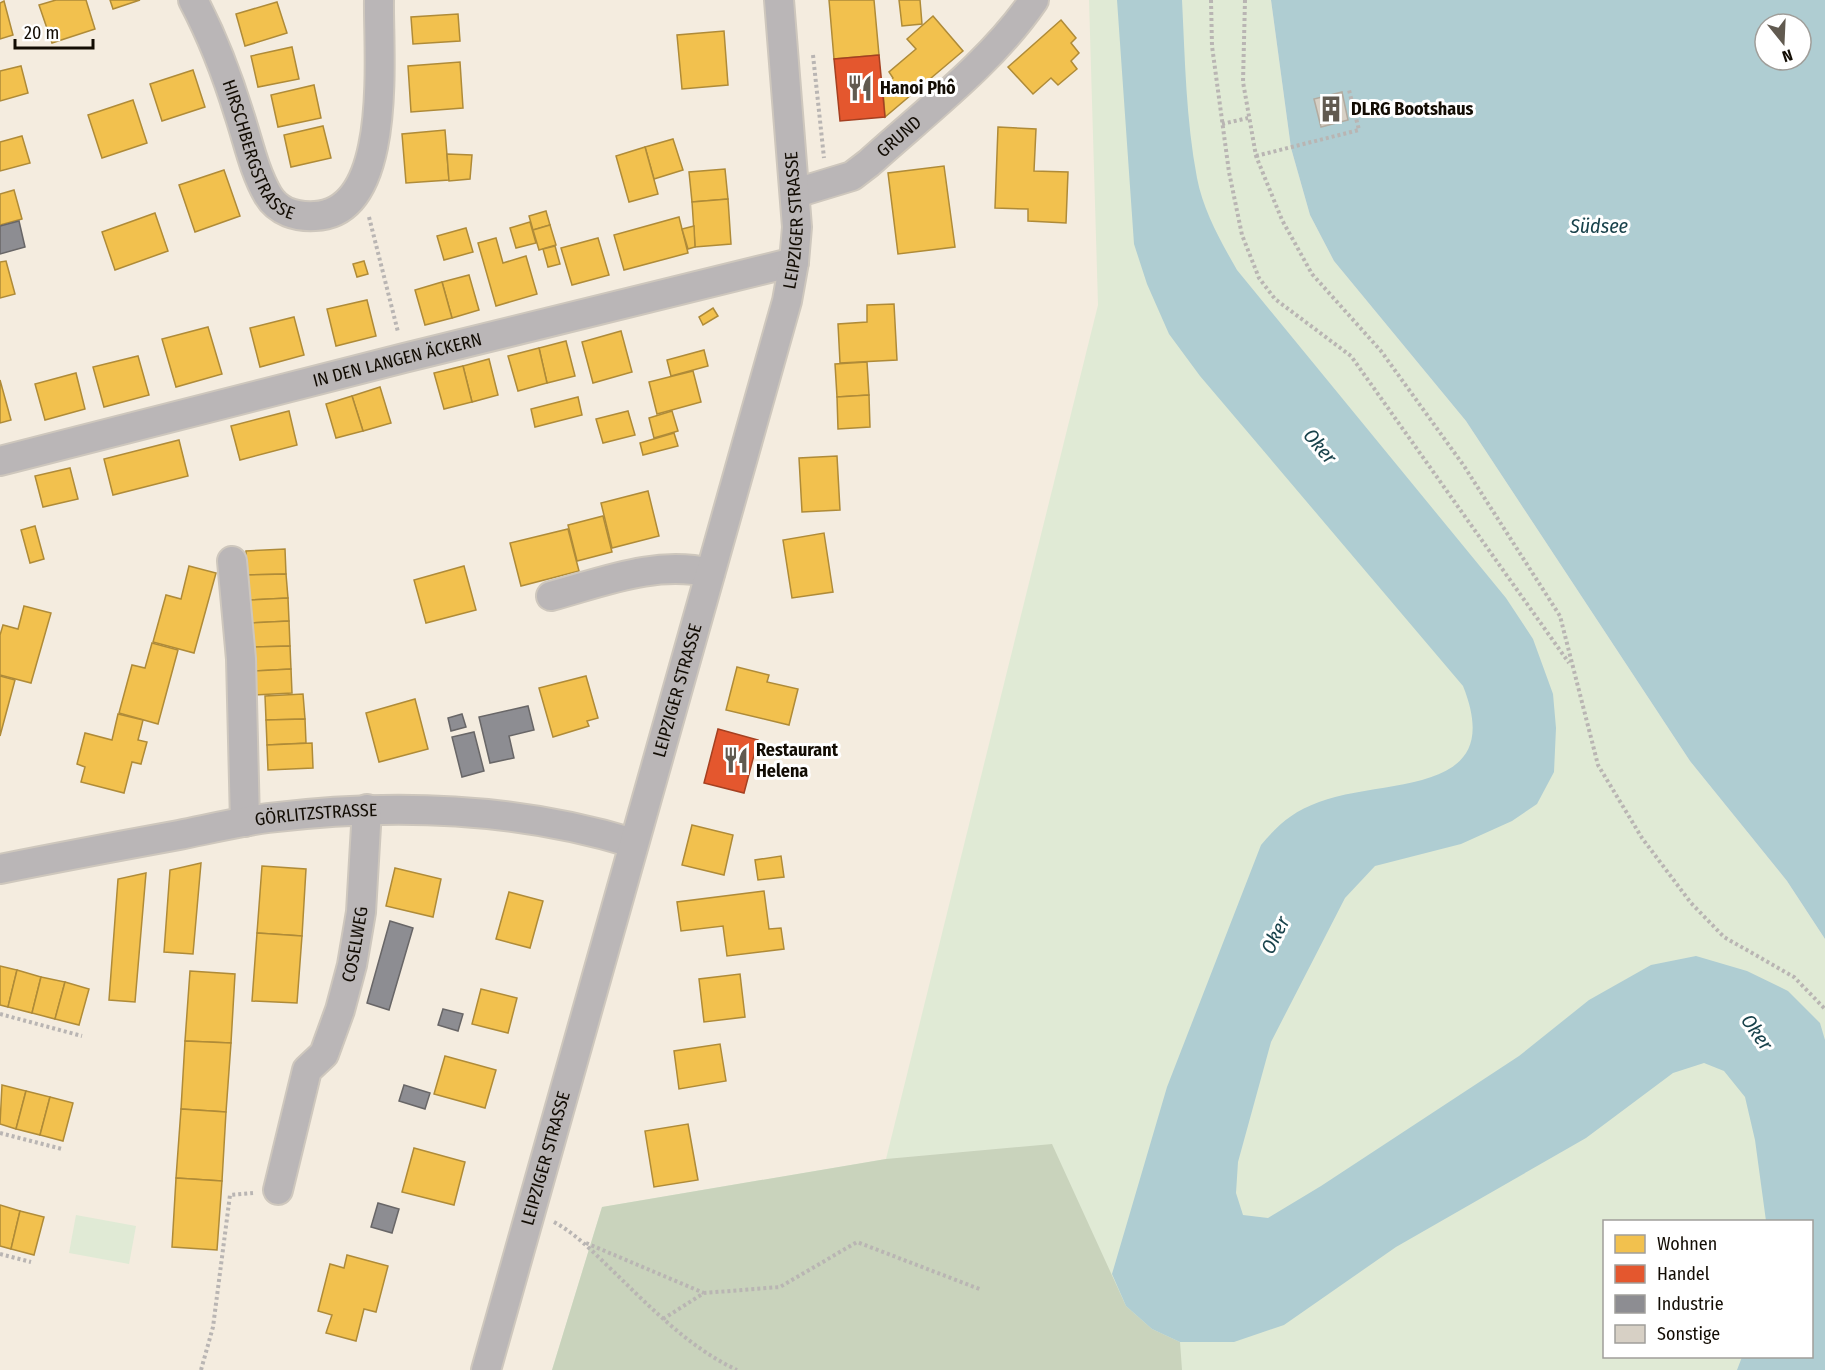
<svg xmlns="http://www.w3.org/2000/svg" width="1825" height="1370" viewBox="0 0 1825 1370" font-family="'Fira Sans Condensed',sans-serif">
<rect width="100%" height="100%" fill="#f4ecdf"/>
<!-- green -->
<g fill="#e0ead5" fill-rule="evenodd">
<path d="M1089,0H1271L1291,148L1310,215L1334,261L1466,421L1690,761L1787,881L1825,939V1370H552L602,1207L886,1159L1098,305ZM1604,1222H1812V1356H1604Z"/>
<path d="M76,1215L136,1226L129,1264L69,1253Z"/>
</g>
<!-- forest -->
<path fill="#c9d3bc" d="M1052,1144L1126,1306L1152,1329L1180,1342L1182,1370H552L602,1207L886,1159Z"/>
<!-- water -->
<g fill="#afcdd2" fill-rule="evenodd">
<path d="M1117,0H1182C1185,59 1186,120 1197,178C1203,210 1221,242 1237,270L1506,598L1533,639L1553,694L1556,728L1554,772L1537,804L1512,821L1461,844L1375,866L1345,898L1271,1042L1238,1162L1236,1193L1243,1215L1268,1218L1321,1186L1519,1056L1589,1000L1651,965L1696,956L1747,971L1788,991L1820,1023L1825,1040V1370H1737L1742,1357L1812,1356V1222L1766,1221L1755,1140L1745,1097L1724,1071L1704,1063L1673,1073L1586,1138L1396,1247L1284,1325L1234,1342H1180L1152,1329L1126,1306L1112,1274L1167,1087L1261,845C1279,824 1292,812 1319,802C1385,777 1508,798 1463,686L1200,376L1169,334L1147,284L1134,244Z"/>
<path d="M1271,0H1825V939L1787,881L1690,761L1466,421L1334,261L1310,215L1291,148ZM1765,24H1801V60H1765Z"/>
</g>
<!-- homes -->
<g fill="#f2c14e" stroke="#af8b38" stroke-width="1.5">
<path d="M56,0H86L95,29L52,43L39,5Z"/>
<path d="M110,0H140L113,9Z"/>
<path d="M829,0H874L879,55L834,59Z"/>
<path d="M899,0H920L922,24L902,26Z"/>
<path d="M4,1L13,35L0,39V3Z"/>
<path d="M277,2L287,33L245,46L236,14Z"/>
<path d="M458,14L460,41L413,44L411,17Z"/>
<path d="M933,16L963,51L885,117L883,89L893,78L889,72L916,49L907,39Z"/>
<path d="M1061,20L1076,38L1071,43L1079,53L1071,61L1077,69L1058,85L1051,78L1033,94L1008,67Z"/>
<path d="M724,31L728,85L682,89L677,35Z"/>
<path d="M292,47L299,79L258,87L251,56Z"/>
<path d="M460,62L463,108L411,112L408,66Z"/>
<path d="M21,66L28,93L0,101V71Z"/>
<path d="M193,70L205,107L162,121L150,84Z"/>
<path d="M314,85L321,118L278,127L271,95Z"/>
<path d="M133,100L147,143L102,158L88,115Z"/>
<path d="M323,126L331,158L291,167L284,135Z"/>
<path d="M998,127L1036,129L1034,171L1068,172L1066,223L1028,221V209L995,208Z"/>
<path d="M445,130L449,180L406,183L402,134Z"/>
<path d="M22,136L30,163L0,171V142Z"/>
<path d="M673,139L683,170L654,179L645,147Z"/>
<path d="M645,147L658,194L629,202L616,156Z"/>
<path d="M447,154L472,155L470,179L449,181Z"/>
<path d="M944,166L955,247L898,254L888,173Z"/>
<path d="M725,169L728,199L692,202L689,172Z"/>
<path d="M224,170L240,216L195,232L179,185Z"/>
<path d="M14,190L22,219L0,225V194Z"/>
<path d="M728,199L731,244L695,247L692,202Z"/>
<path d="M546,211L550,225L533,230L529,216Z"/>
<path d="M155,213L168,251L115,270L102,232Z"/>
<path d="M679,217L688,253L624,270L614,235Z"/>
<path d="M530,222L536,243L516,248L510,228Z"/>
<path d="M550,225L556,245L539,250L533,230Z"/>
<path d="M694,226L695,247L688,249L682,229Z"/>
<path d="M466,228L473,252L444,260L437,236Z"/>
<path d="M496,238L503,263L526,256L537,294L496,306L478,243Z"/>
<path d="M598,238L609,275L572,285L561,248Z"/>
<path d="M555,246L560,264L548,267L543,249Z"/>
<path d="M6,261L15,294L0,298V262Z"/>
<path d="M364,261L368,274L357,277L353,264Z"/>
<path d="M469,275L479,310L452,318L442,282Z"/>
<path d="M442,282L452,318L425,325L415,290Z"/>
<path d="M367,300L376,336L336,346L327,309Z"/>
<path d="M894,304L897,360L840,363L838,324L867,322V305Z"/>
<path d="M713,308L718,316L703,325L699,317Z"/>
<path d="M294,317L304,355L260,367L250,328Z"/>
<path d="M208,327L222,374L176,387L162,339Z"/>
<path d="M621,331L632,372L593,383L582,342Z"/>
<path d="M566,341L575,376L547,383L539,348Z"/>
<path d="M539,348L547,383L518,391L508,356Z"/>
<path d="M704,350L708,366L671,376L667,360Z"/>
<path d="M138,356L149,395L104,407L93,367Z"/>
<path d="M489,359L498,395L472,402L463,366Z"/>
<path d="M867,362L869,395L837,397L835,364Z"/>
<path d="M463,366L472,402L444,409L434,373Z"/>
<path d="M693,371L701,402L657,414L649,382Z"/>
<path d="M76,373L85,409L45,420L35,384Z"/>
<path d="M0,380L11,420L0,423Z"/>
<path d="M380,387L391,423L363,431L352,396Z"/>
<path d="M869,395L870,427L838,429L837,397Z"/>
<path d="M352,396L363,431L336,438L326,404Z"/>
<path d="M578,397L582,415L535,427L531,409Z"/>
<path d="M289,411L297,445L240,460L231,426Z"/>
<path d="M628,411L635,435L603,443L596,419Z"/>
<path d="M672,411L678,431L654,438L649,418Z"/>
<path d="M674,433L678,446L643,455L640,443Z"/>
<path d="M179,440L188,476L113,495L104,459Z"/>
<path d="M837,456L840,510L802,512L799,458Z"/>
<path d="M70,468L78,499L43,507L35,476Z"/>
<path d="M648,491L659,536L612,548L601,503Z"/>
<path d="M603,516L612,552L577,561L568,525Z"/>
<path d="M35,526L44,559L30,563L21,530Z"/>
<path d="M568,529L579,571L521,586L510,543Z"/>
<path d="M824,533L833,592L792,598L783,540Z"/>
<path d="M285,549L286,574L247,575L246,551Z"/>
<path d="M189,566L216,573L194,653L153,642L166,595L181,599Z"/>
<path d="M464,566L476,610L426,623L414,580Z"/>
<path d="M286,574L288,598L249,600L247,575Z"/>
<path d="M288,598L289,621L250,623L249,600Z"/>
<path d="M24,606L51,613L31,683L0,675V635L3,625L18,629Z"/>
<path d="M289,621L290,646L251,647L250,623Z"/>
<path d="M152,643L178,650L158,724L119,713L132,665L145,668Z"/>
<path d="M290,646L291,669L252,671L251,647Z"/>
<path d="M737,667L769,675L767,682L798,689L789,725L726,710Z"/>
<path d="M291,669L292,693L253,695L252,671Z"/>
<path d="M0,676L15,680L0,736Z"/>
<path d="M586,676L598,718L587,721L589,726L553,737L539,688Z"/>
<path d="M303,694L305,719L266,720L265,696Z"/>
<path d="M415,699L428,749L379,762L366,713Z"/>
<path d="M118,714L143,720L138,740L147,742L141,764L132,762L124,793L81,782L85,767L77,764L85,733L112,740Z"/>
<path d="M305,719L306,743L267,745L266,720Z"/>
<path d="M312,743L313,768L268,770L267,745Z"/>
<path d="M692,825L733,835L724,875L682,865Z"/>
<path d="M781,856L784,877L758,880L755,860Z"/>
<path d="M201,863L193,954L164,952L170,870Z"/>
<path d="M262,866L306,869L302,936L257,933Z"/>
<path d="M395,868L441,879L433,917L386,906Z"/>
<path d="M146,873L135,1002L109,1000L118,879Z"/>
<path d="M764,891L769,929L781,928L784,949L727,956L723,926L681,931L677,902Z"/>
<path d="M509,892L543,901L530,948L496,939Z"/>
<path d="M257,933L302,936L297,1003L252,1001Z"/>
<path d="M0,966L17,970L8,1007L0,1005Z"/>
<path d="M17,970L41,977L32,1013L8,1007Z"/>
<path d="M190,971L235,974L231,1043L185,1041Z"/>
<path d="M740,974L745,1017L704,1022L699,979Z"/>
<path d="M41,977L65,982L55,1019L32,1013Z"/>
<path d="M65,982L89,989L79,1025L55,1019Z"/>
<path d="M481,989L517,998L508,1033L472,1024Z"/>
<path d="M185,1041L231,1043L226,1112L181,1109Z"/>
<path d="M720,1044L726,1081L679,1089L674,1051Z"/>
<path d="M445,1056L496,1070L485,1108L434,1094Z"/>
<path d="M2,1085L26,1091L16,1129L0,1124Z"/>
<path d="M26,1091L50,1097L40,1135L16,1129Z"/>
<path d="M50,1097L73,1103L63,1141L40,1135Z"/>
<path d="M181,1109L226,1112L222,1181L176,1178Z"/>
<path d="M688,1124L698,1180L654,1187L645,1131Z"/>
<path d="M414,1148L465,1162L454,1205L402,1192Z"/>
<path d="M176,1178L222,1181L217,1250L172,1247Z"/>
<path d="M0,1205L20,1211L11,1249L0,1246Z"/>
<path d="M20,1211L44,1217L34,1255L11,1249Z"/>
<path d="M347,1255L388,1266L376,1312L364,1309L356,1341L326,1333L332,1315L318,1311L330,1264L344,1268Z"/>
</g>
<!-- shops -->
<g fill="#e4572e" stroke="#a54021" stroke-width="1.5">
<path d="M879,55L885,117L840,121L834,59Z"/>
<path d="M718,729L758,740L744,793L704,783Z"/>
</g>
<!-- industry -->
<g fill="#8d8d92" stroke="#686667" stroke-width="1.5">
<path d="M19,221L25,247L0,254V226Z"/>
<path d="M528,706L534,730L509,736L514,758L490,763L479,717Z"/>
<path d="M462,714L466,727L451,731L448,718Z"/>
<path d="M474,732L484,771L462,777L452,737Z"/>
<path d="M390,921L413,928L389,1010L367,1003Z"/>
<path d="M443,1009L463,1014L458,1031L438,1025Z"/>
<path d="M404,1085L430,1093L425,1109L399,1101Z"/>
<path d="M378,1203L399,1209L392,1233L371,1227Z"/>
</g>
<!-- building -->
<path fill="#d7d0c5" stroke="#b2aba0" stroke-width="1.5" d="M1342,92L1348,120L1321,127L1314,99Z"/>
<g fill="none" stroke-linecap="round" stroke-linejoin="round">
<!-- minor casing -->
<g stroke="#cec7bd" stroke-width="32">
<g id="minor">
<path id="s1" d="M193,0C212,36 227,75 239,114C248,141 254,171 268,195C278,212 297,217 315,216C394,213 378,54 379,0"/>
<path id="s2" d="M796,193L852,176L869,163C924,113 992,62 1034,0"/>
<path id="s3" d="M0,461L404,358L794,262"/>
<path d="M232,561L241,659L245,822"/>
<path d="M551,596C603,582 656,560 710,573"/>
<path id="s4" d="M0,869C60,857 119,846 179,835C209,829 238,822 268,818C390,803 516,807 633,843"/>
<path id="s5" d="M278,1190L307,1070L324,1054L340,1010L352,965L361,912L367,809"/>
<path id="s6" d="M486,1370L787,301L794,262L797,227L779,0"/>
</g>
</g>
<!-- path -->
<g stroke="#b9b5b3" stroke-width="4" stroke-dasharray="3 3" stroke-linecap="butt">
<path d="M1211,0L1212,46L1229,172L1242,235L1259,278L1275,299L1351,356L1569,663"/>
<path d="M1245,0L1243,82L1256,156L1282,220L1312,274L1381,351L1464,466L1560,616L1598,765L1642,838L1691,903L1724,937L1794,977L1825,1009"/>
<path d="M813,55L824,158"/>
<path d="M1355,113L1387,106"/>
<path d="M1222,124L1248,118"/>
<path d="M1256,156L1359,130L1349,90"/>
<path d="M369,217L398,332"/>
<path d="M0,1014L82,1036"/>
<path d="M0,1133L62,1149"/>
<path d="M554,1222C578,1235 596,1255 615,1273C652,1309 690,1348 737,1370"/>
<path d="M586,1243L704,1293"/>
<path d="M0,1254L31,1262"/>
<path d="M663,1319L704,1293L780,1287L857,1242L982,1290"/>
<path d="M201,1370L213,1327L230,1195L253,1193"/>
</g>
<!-- minor -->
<use href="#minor" stroke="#bab6b7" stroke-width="28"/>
</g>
<!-- icons -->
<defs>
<g id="restaurant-bare" transform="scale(2.07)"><path d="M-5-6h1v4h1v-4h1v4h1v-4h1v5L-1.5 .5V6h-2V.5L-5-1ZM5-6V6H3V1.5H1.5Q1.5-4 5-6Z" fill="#615a50" stroke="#fff" stroke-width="2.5" paint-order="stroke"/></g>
<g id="building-bare" transform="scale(2.07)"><path d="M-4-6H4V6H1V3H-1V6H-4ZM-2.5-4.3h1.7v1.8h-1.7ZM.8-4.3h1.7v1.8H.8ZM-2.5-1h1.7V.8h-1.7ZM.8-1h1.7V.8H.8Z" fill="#615a50" stroke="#fff" stroke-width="2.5" paint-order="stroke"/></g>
</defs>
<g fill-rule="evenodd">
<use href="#restaurant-bare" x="860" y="88"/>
<use href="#building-bare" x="1331" y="109"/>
<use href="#restaurant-bare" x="736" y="760"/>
</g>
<g text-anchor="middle" stroke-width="6" stroke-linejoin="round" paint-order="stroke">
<!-- poi labels -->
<g font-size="18" font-weight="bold" fill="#120c03" stroke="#fff" text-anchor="start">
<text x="880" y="94">Hanoi Phô</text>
<text x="1351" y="115">DLRG Bootshaus</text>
<text x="756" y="756">Restaurant<tspan x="756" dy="21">Helena</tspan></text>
</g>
<!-- street labels -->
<g font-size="18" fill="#120c03" stroke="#fff">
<text dy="6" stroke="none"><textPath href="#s2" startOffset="120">GRUND</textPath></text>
<text dy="6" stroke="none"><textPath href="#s1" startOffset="165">HIRSCHBERGSTRASSE</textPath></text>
<text dy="6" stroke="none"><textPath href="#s6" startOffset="1192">LEIPZIGER STRASSE</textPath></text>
<text dy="6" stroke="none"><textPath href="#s3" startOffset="410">IN DEN LANGEN ÄCKERN</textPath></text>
<text dy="6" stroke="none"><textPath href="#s6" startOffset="706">LEIPZIGER STRASSE</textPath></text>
<text dy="6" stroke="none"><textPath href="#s4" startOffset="321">GÖRLITZSTRASSE</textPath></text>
<text dy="6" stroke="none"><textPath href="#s5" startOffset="261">COSELWEG</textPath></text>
<text dy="6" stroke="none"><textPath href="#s6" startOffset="220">LEIPZIGER STRASSE</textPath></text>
</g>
<!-- water labels -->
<g font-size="20" font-style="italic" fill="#18424b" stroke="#fff">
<text x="1599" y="233">Südsee</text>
<text transform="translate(1320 446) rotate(50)" y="7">Oker</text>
<text transform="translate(1275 935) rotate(-63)" y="7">Oker</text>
<text transform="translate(1757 1032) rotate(55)" y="7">Oker</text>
</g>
</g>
<!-- legend -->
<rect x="1603" y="1220" width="210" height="138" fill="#ffffff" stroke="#a09e9a" stroke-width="1.5"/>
<rect x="1615" y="1235" width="30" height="18" fill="#f2c14e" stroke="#a09e9a" stroke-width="1.5"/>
<text x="1657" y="1250" font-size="18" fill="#120c03">Wohnen</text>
<rect x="1615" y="1265" width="30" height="18" fill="#e4572e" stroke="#a09e9a" stroke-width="1.5"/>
<text x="1657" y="1280" font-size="18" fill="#120c03">Handel</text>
<rect x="1615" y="1295" width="30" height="18" fill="#8d8d92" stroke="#a09e9a" stroke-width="1.5"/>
<text x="1657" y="1310" font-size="18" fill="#120c03">Industrie</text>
<rect x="1615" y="1325" width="30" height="18" fill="#d7d0c5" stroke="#a09e9a" stroke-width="1.5"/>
<text x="1657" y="1340" font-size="18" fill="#120c03">Sonstige</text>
<!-- north arrow -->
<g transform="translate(1783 42) rotate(162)"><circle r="28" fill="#ffffff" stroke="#a09e9a" stroke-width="1.5"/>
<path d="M0-4.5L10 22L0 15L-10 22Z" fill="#615a50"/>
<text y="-9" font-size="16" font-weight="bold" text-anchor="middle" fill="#120c03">N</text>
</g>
<!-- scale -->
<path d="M15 39v9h78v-9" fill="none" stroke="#120c03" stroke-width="3"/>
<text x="24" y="39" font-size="18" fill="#120c03" stroke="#ffffff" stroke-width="4.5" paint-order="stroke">20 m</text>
</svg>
